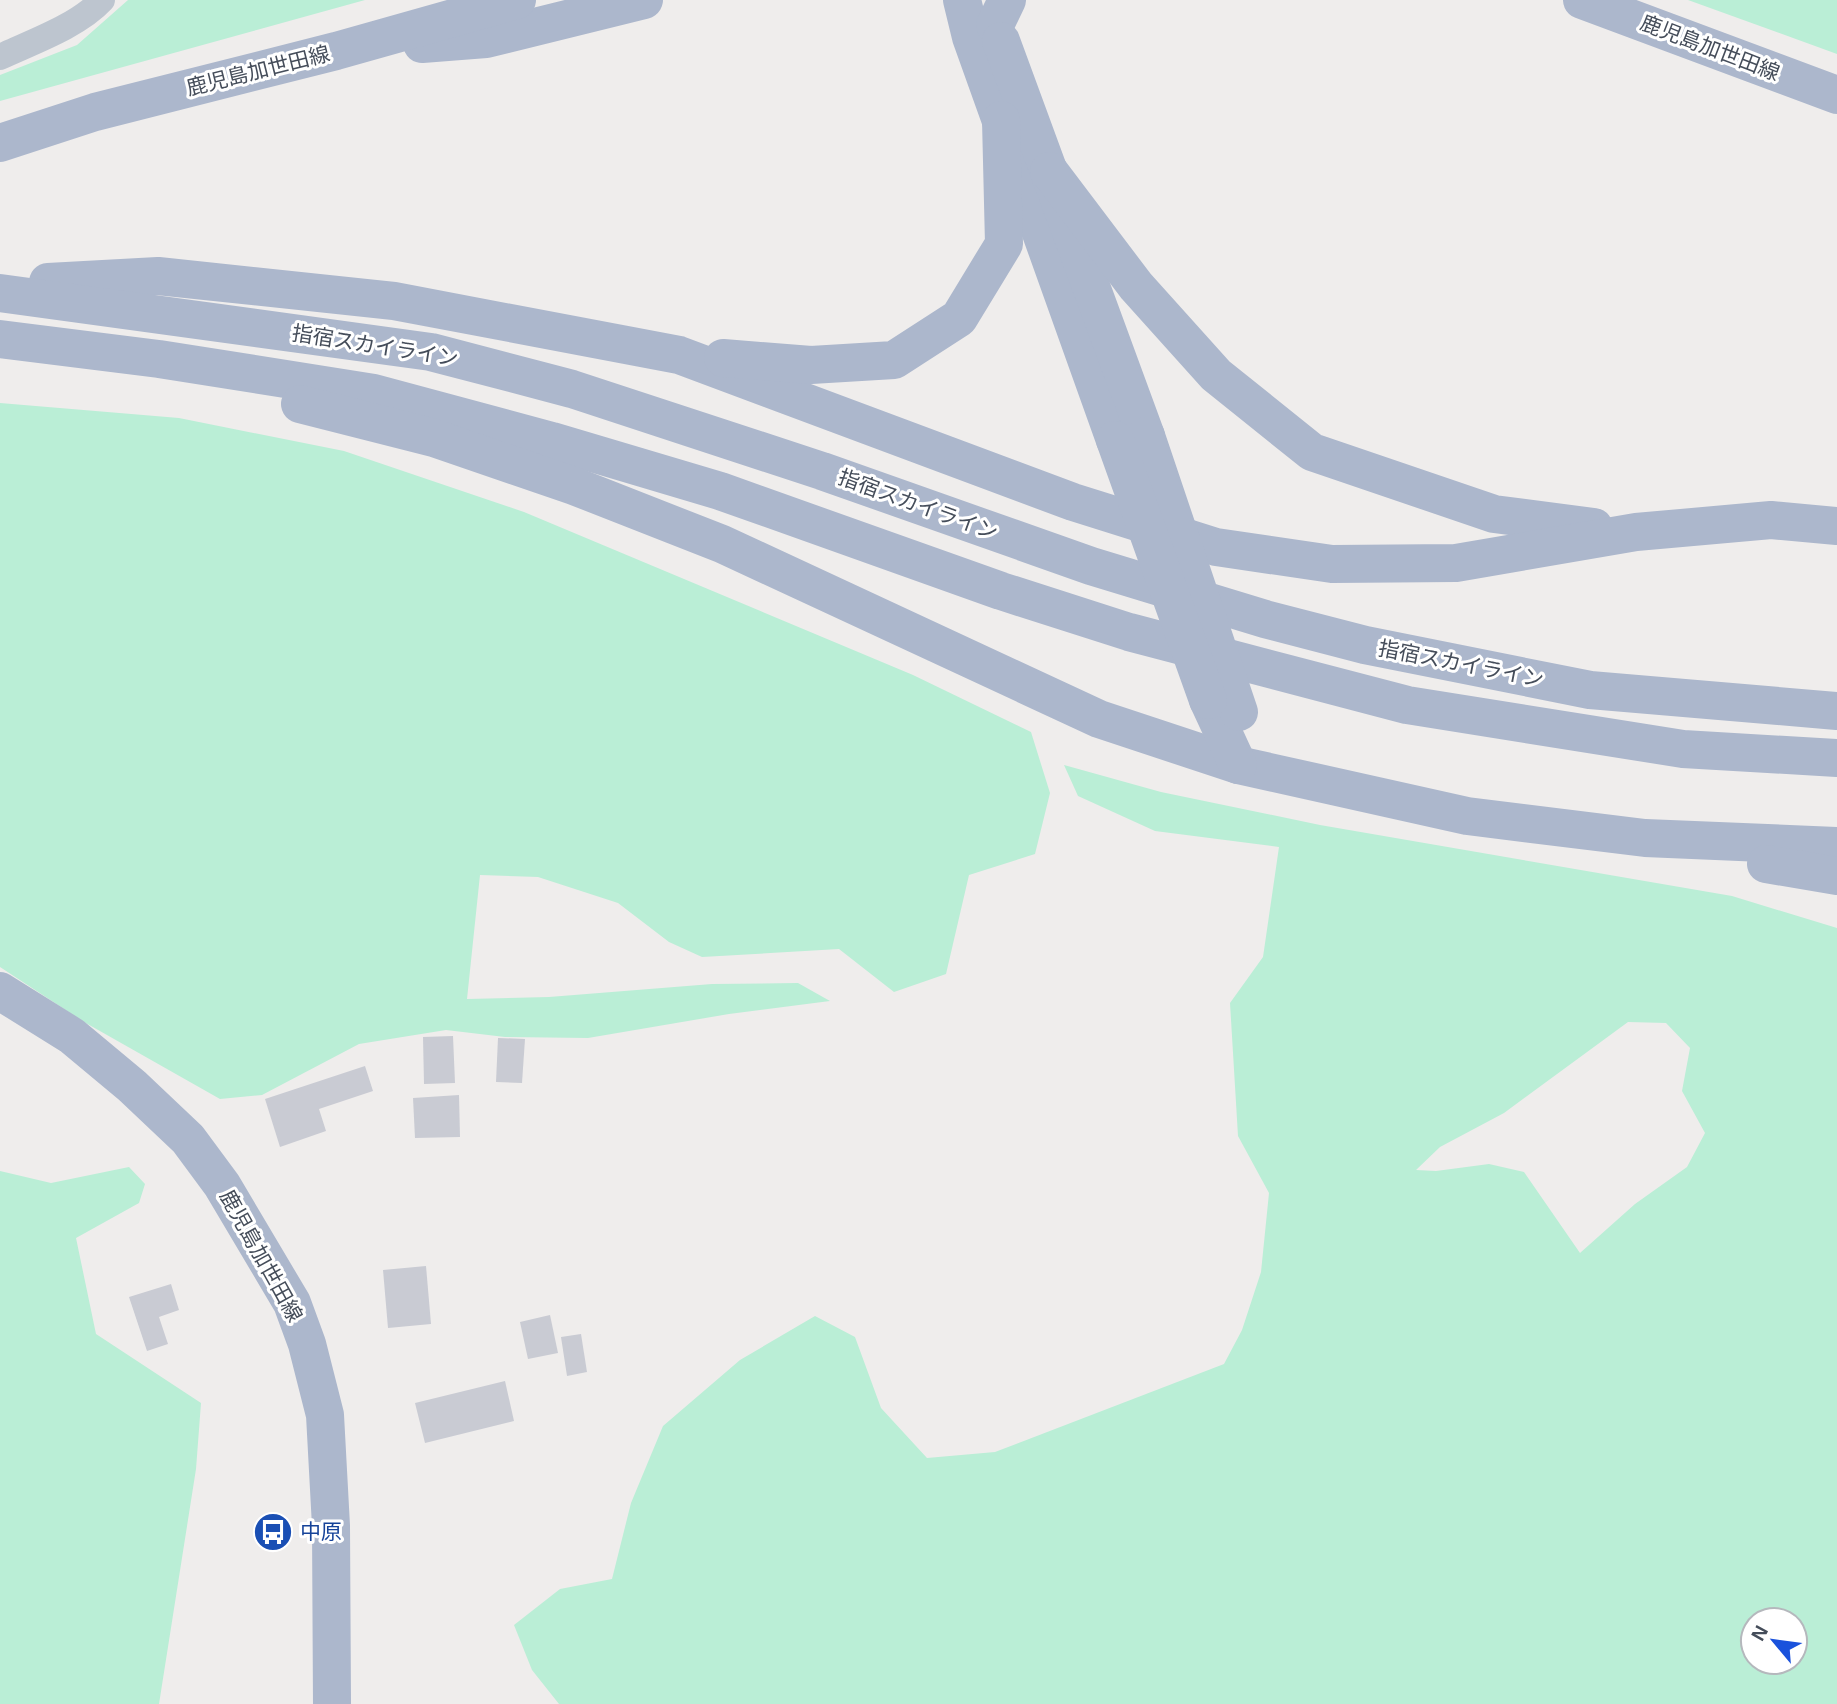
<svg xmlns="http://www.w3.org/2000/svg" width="1837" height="1704" viewBox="0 0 1837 1704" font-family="Helvetica,'Noto Sans JP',sans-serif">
<rect width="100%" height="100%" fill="#efedec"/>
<!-- green -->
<g fill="#baeed6" fill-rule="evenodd">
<path d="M128,0H365L0,101V75L77,45Z"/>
<path d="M1688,0H1837V54Z"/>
<path d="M0,403L179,418L344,451L524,512L913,675L1031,732L1050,793L1035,854L969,875L946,974L894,992L839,949L702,957L669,942L618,903L538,877L480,875L467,999L549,997L712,984L798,983L830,1001L729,1014L588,1038L505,1037L446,1030L359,1044L262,1095L220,1099L84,1022L0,967Z"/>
<path d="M1064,765L1161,792L1320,825L1732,896L1837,928V1704H559L532,1670L514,1625L560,1589L612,1579L631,1503L663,1426L740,1360L815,1316L855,1337L881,1408L927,1458L995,1452L1224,1364L1242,1330L1261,1272L1269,1193L1238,1136L1230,1003L1263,957L1279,847L1155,831L1078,796ZM1628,1022L1666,1023L1690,1048L1682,1091L1705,1133L1687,1167L1635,1204L1580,1253L1524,1172L1489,1164L1436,1171L1416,1170L1440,1147L1504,1113ZM1753,1620H1795V1662H1753Z"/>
<path d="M129,1167L145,1184L139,1203L76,1238L96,1334L201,1403L196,1469L159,1704H0V1171L51,1183Z"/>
</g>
<!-- building -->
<g fill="#c9cbd3">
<path d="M453,1036L455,1083L424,1084L423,1037Z"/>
<path d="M498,1038L525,1039L522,1083L496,1082Z"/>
<path d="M365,1066L373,1091L319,1109L326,1131L280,1147L265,1099Z"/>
<path d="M459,1095L460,1137L415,1138L413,1098Z"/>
<path d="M426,1266L431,1324L388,1328L383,1270Z"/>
<path d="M171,1284L179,1310L159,1317L168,1344L147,1351L129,1297Z"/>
<path d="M550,1315L558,1353L528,1359L520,1322Z"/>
<path d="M581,1334L587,1372L567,1376L561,1337Z"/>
<path d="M505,1381L514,1421L425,1443L415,1403Z"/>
</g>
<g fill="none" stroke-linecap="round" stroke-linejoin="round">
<!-- street -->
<path stroke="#bdc5cf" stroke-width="26" d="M0,57C32,42 78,26 102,0"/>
<!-- primary -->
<g stroke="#acb7cc" stroke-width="38">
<path d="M962,0L971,37L1115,440"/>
<path d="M1582,0L1837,95"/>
<path d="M995,25L1007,0"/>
<path d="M1001,41L1146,436"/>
<path d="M422,44L486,39L644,0"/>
<path d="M0,143L95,112L336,51L517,0"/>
<path d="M1049,171L1136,286L1216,375L1312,452L1494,514L1594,527"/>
<path d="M48,282L158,276L394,301L679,355L1073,502L1216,547L1332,564L1456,563L1636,532L1771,520L1837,526"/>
<path d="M0,293L431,352L572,389L822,471L1091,566L1265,619L1365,645L1590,690L1837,711"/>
<path d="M0,339L159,359L374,393L552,441L720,491L1001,591L1129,632L1407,705L1683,749L1837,758"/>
<path d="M723,358L811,365L894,360L959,318L1004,244L1001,120"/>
<path d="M300,404L434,438L574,486L722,544L1099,719L1238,765L1467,816L1645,838L1837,846"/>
<path d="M1208,700L1238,765"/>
<path d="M1766,864L1837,876"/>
<path d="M0,991L72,1036L132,1086L188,1139L222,1185L292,1303L307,1344L325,1415L331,1526L332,1704"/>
</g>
<!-- primary-bridge -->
<g stroke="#acb7cc" stroke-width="38">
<path d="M1146,436L1239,712"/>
<path d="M1115,440L1208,700"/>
</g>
</g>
<!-- icons -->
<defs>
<g id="bus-disc" transform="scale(2.0125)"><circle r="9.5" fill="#1a4fb4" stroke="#fff"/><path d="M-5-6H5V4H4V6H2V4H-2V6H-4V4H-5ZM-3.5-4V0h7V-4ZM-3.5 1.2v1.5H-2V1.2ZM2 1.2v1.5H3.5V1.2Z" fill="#fff"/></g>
</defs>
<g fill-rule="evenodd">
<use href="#bus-disc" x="273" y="1532"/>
</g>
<g text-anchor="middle" stroke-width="6" stroke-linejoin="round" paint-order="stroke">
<!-- street labels -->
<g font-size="21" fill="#454d5a" stroke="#fff">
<text transform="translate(1710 48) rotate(21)" y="7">鹿児島加世田線</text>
<text transform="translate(258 71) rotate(-14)" y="7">鹿児島加世田線</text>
<text transform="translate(375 346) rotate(9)" y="7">指宿スカイライン</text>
<text transform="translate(918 505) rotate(20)" y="7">指宿スカイライン</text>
<text transform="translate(1461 664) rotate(11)" y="7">指宿スカイライン</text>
<text transform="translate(261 1256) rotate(61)" y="7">鹿児島加世田線</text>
</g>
<!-- transit labels -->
<g font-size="21" fill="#164399" stroke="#fff" text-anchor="start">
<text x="300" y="1539">中原</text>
</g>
</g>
<!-- north arrow -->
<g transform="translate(1774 1641) rotate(299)"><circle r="33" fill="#ffffff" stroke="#b5b8bd" stroke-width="2"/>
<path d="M0-5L12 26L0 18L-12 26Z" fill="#1a52dc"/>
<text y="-10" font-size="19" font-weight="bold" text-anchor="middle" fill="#454d5a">N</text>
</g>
</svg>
